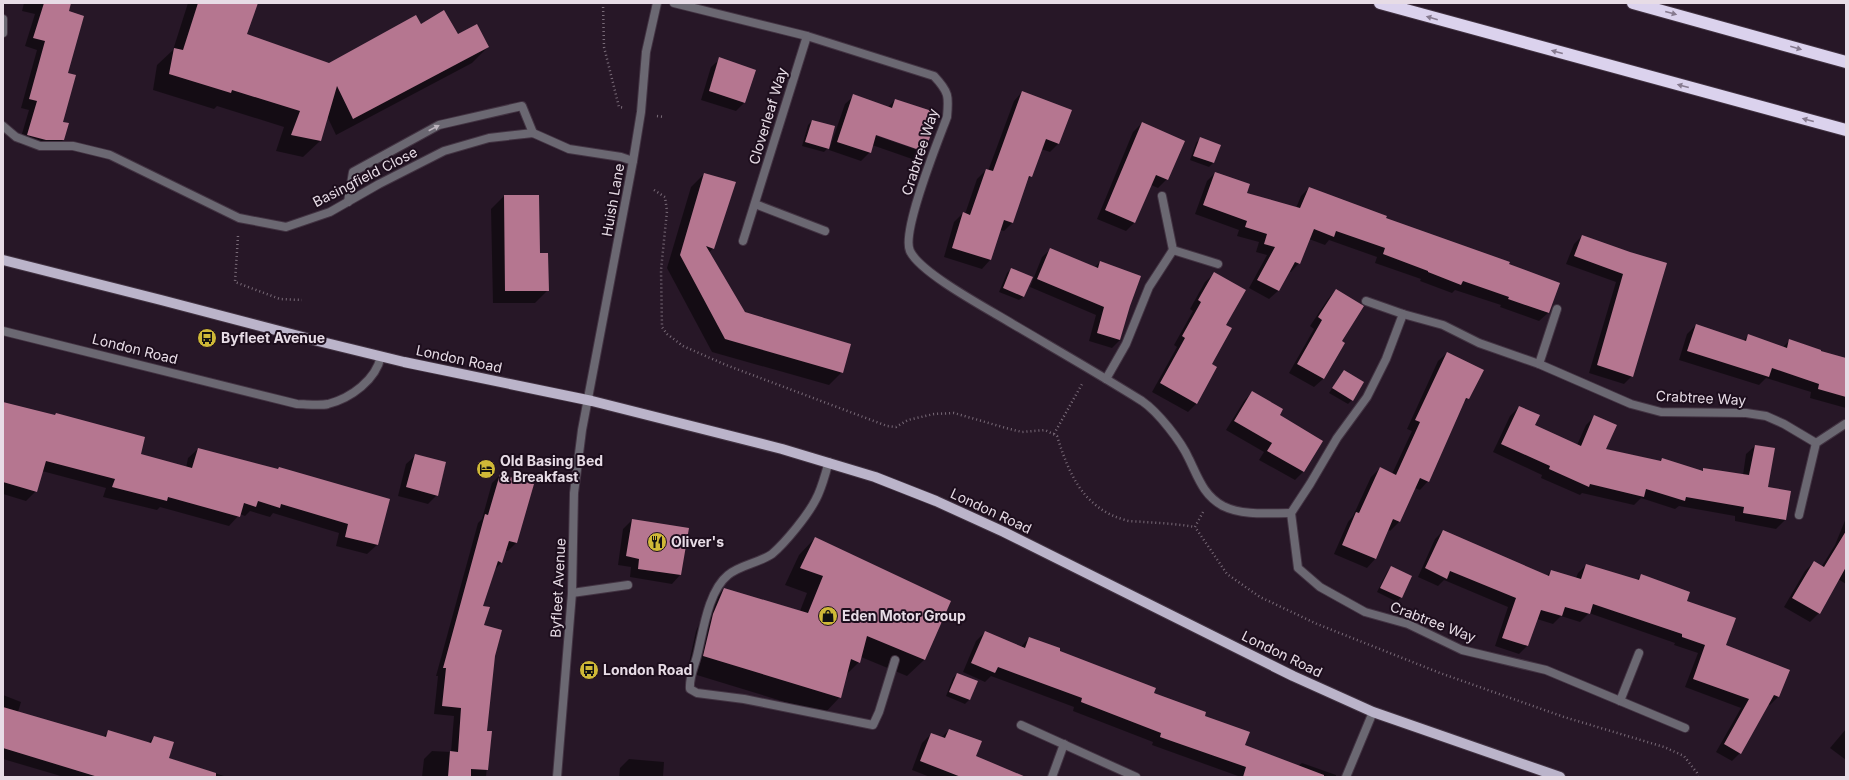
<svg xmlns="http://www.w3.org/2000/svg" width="1849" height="780" viewBox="0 0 1849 780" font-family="Inter,sans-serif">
<rect width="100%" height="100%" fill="#271727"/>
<!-- shadow -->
<g fill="#0007" fill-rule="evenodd">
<path d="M24,3H70L68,12L67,73L62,122L63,140L54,149H37L19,144L29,110L21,108L37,50L25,46L35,14L22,11Z"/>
<path d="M188,3H257L246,35L329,64L420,26L458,35L488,47L472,63L336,135L327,116L320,141L303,157L276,151L284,127L217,106L214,109L153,90L157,65L173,50Z"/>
<path d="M720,59L744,103L736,111L701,100L711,67Z"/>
<path d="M1022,92L1058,144L1050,152L1041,149L1031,176L1026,181L1013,222L1004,231L1000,230L990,260L982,269L944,257L954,222L963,213L965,214L977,179L986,170L988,171L1014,101Z"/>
<path d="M854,96L888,107L895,100L924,151L915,160L872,145L870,152L861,161L829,150L845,104ZM872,133L920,149V151L871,134Z"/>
<path d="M812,121L828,148L824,152L802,146L808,125Z"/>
<path d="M1142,123L1167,179L1158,188L1151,185L1135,222L1126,231L1097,219L1133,132Z"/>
<path d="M1200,138L1213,163L1209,167L1190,160L1196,143Z"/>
<path d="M1215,173L1246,193L1296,208L1301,196L1309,188L1385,219L1558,283L1548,313L1539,321L1500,307L1501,305L1455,290L1452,293L1420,281L1421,279L1375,263L1377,257L1329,240L1325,245L1309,239L1299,263L1291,272L1288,271L1278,291L1269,299L1249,288L1267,255L1256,252L1259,242L1237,236L1239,230L1195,214L1207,181Z"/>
<path d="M704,174L713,248L709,253L744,312L849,344L842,372L829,385L712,352L667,268L691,187Z"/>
<path d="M504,196L539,254L548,290L535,303H493L491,209Z"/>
<path d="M1582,236L1630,253L1632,376L1624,384L1589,373L1616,282L1566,264L1574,244Z"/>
<path d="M1051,249L1095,267L1100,262L1129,305L1120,340L1112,348L1089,341L1096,315L1030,287L1042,257Z"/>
<path d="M1011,269L1024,296L1019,300L999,292L1007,273Z"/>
<path d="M1214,274L1225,325L1197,403L1188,412L1152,392L1177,347L1174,345L1193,311L1190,309L1205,282Z"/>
<path d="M1336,290L1341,342L1344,343L1323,379L1314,387L1289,373L1314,329L1310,326L1328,299Z"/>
<path d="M1696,325L1743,341L1748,336L1783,347L1790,340L1819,352L1846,359V408L1810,398L1811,392L1766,378L1759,385L1679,360L1687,334Z"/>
<path d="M1447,353L1468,398L1461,405L1428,481L1420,490L1415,488L1399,522L1390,531L1388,529L1375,559L1367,568L1334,554L1348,522L1353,516L1371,477L1380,468L1392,474L1412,431L1407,429L1438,361Z"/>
<path d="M1344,371L1352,400L1348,404L1329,393Z"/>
<path d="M1252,392L1278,416L1303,472L1295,480L1259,460L1264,452L1226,430L1244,401Z"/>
<path d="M3,403L139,455L186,468L188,458L198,449L389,500L377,545L367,554L336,546L339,533L273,513L270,517L250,511L245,516L240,514L229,526L160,507L157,510L103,497L106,488L42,471L36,491L26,501L3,494Z"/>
<path d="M1519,407L1534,426L1577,445L1586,425L1595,416L1605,449L1659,461L1662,459L1701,471L1704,469L1743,475L1746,454L1755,446L1767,488L1785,520L1776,529L1735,521V516L1679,506L1675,509L1641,498L1634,505L1582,493L1580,495L1541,478L1542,475L1493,452L1510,416Z"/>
<path d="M415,456L437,495L428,504L398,496L406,464Z"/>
<path d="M500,475L516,543L508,551L505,550L502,562L495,569L482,606L483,626L494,655L486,732H490L486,777H422L424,759L432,751L451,752L454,716L434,714L438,676H436L478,523L482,519L492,483Z"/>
<path d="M1846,518V584L1838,579L1819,613L1810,622L1784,607L1805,571L1814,562L1822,566L1835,545Z"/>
<path d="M632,520L688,529L680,575L672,584L630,577L631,567L618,565L623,529Z"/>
<path d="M1443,531L1547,576L1551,571L1576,578L1578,573L1586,565L1636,580L1641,576L1686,602L1725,646L1778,697L1770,705L1768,704L1740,753L1732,761L1716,752L1741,708L1685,687L1698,653L1674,645L1675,643L1589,613L1580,622L1561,616L1553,624L1537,619L1527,646L1519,654L1495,646L1508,607L1444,580L1438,586L1418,577L1435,539Z"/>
<path d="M815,538L950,602L924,660L907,676L861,657L859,662L845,676L840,697L824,714L687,672L696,631L708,605L724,589L800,611L807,593L785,585L799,555Z"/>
<path d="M1391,567L1401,597L1397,602L1377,592L1387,572Z"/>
<path d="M985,632L1021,647L1029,638L1203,717L1244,745L1298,766L1302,763L1336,775V777H1238V776L1152,745L1153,742L1073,711L1074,707L991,676L985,682L963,672L976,641Z"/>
<path d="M957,674L976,682L969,700L965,704L946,696L953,678Z"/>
<path d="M3,695L21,702L18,712L103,737L109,731L148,743L154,737L168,758L227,777H64L3,759Z"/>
<path d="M1846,729V760L1830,748Z"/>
<path d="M949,730L975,756L1016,777H930L912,770L922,743L931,734L941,738Z"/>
<path d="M629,759L664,762L663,777H619L620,768Z"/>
</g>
<!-- building -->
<g fill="#b57690">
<path d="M44,3H71L69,11L84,16L68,73L76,75L63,122L69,123L64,140H46L27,135L37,101L29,99L45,41L33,38Z"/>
<path d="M198,3H258L247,34L329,63L416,15L421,24L444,10L458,34L477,24L489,47L353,119L337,86L321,141L291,135L300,111L232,90L231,93L169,74L174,48L183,50Z"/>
<path d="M719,57L756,70L745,103L709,91Z"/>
<path d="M1022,91L1072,110L1059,144L1046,139L1032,177L1029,176L1013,223L1004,220L991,260L952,248L963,212L970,215L986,169L993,171Z"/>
<path d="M853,94L892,108L895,99L938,113L925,152L876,135L871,153L837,142Z"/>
<path d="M812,120L835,126L829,149L805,142Z"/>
<path d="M1142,122L1185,141L1168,180L1156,175L1135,223L1105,210Z"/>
<path d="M1200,137L1221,145L1214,163L1193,156Z"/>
<path d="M1215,172L1250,184L1247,193L1300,208L1309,187L1387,216L1386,218L1510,262L1509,264L1560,283L1549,313L1508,299L1509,297L1463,281L1461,285L1428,272V271L1383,254L1385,248L1336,231L1334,237L1314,229L1300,264L1295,262L1279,291L1257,280L1275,247L1264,244L1267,234L1245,227L1247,221L1203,205Z"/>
<path d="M704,173L736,182L714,249L706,246L745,312L851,344L843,373L725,339L680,255Z"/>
<path d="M504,195H539L540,253H548L549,291H505Z"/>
<path d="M1582,235L1630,252L1667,263L1633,377L1597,365L1623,274L1574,256Z"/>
<path d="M1050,248L1098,268L1100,261L1141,276L1130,306L1120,340L1097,333L1104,307L1037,279Z"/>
<path d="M1011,268L1033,277L1024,297L1003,288Z"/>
<path d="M1214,272L1246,290L1226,325L1232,328L1212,364L1217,367L1197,404L1160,383L1185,338L1182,336L1201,302L1198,300Z"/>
<path d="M1336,289L1364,306L1342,341L1345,343L1324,379L1297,364L1322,320L1318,317Z"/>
<path d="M1696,324L1746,341L1748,334L1787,348L1789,339L1821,350V351L1846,358V397L1818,389L1819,384L1772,368L1769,377L1687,351Z"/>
<path d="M1447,352L1484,370L1469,399L1466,398L1429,482L1420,478L1400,522L1393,519L1376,559L1342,545L1356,512L1359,513L1380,467L1396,475L1420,422L1415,420Z"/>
<path d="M1344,370L1364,382L1353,401L1332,388Z"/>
<path d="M1252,391L1283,409L1280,415L1323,441L1304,472L1267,451L1272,443L1234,421Z"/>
<path d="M3,402L55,415L56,413L145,437L141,454L192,468L198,448L278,469L279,467L390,499L378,545L345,537L348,524L281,504L280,508L258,501L256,507L244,503L240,517L168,497L167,501L112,487L115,479L46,461L37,492L3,482Z"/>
<path d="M1519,406L1540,415L1535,425L1581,446L1594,415L1617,425L1606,449L1661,461L1662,458L1703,471V468L1749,475L1755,445L1775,448L1768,487L1791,491L1786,520L1743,513L1744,507L1686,497L1685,501L1646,489L1644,497L1590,484L1589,487L1549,469L1550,466L1501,444Z"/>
<path d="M415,454L446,462L438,496L406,487Z"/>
<path d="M500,474L534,484L517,543L509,541L502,563L498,561L483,606L490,607L484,625L502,630L495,656L487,731H492L488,770L471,769V777H448L450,751L458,752L461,708L442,706L446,668H443L485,514L488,515Z"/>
<path d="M632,519L689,528L681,575L638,569L639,559L626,556Z"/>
<path d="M1443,530L1549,576L1551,570L1581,579L1586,564L1639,580L1641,574L1690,592L1687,601L1736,618L1726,645L1790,670L1779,697L1774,695L1741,754L1724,744L1749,699L1693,679L1705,645L1682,637V634L1593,604L1590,614L1565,607L1562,616L1541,610L1528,646L1502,638L1516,598L1450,571L1447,579L1425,568Z"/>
<path d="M1846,531V567L1820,614L1792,598L1814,561L1824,567Z"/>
<path d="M815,537L951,601L925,660L867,636L860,663L851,659L841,698L703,656L713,614L724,588L808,613L823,576L800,568Z"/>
<path d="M1391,566L1412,576L1402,598L1380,588Z"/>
<path d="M985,631L1025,648L1029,637L1060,648V651L1156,688L1154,693L1206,712L1205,716L1250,732L1245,745L1324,775V777H1243L1246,767L1160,737L1161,733L1081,702L1082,698L998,667L995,673L971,663Z"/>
<path d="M957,673L978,681L970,700L949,692Z"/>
<path d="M3,707L106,737L108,730L151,743L154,736L174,742L169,758L216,773V777H98L3,748Z"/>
<path d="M949,729L982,741L976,756L1026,777H961L920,761L931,733L945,738Z"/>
</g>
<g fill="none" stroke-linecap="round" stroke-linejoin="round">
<!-- service casing -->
<g stroke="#423342" stroke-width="10">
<g id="service">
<path d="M829,462C825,474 822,488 816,499C808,515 786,542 772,554C759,563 740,565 728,575C708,591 703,632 697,656C694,668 689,677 690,689L697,693L744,699L873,725L879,712L895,660"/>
<path d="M572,593L628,585"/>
</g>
</g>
<!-- minor casing -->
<g stroke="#423342" stroke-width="10">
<g id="minor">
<path d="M674,3L807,36L934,76C949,92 949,96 947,117C938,141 901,232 910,251C920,273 988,309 1011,323C1055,349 1099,374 1142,401C1158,412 1181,441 1189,459C1198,477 1203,495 1223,506C1243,516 1269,513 1291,513"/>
<path d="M3,19V33"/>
<path d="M3,126L16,137L40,146H73L110,155L239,218L286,227L330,212L379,184L444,151L489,138L533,133L569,149L621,157L633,161"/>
<path d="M1162,196L1173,250L1218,264"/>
<path d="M348,202L353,172L439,125L522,106L533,133"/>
<path d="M755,204L825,231"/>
<path d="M743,241L807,36"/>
<path d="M1366,301L1403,314L1443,325L1479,343L1539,364L1631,404L1661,412L1746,413L1766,416L1784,424L1816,443"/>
<path d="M1403,314L1386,359L1367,397L1337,438L1310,484L1291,513L1298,568L1320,587L1365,612L1408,624L1462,650L1546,670L1685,728"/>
<path d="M3,331L297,404C306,404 319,406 328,404C351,398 376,380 381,356"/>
<path d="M1539,364L1557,309"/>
<path d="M1106,379L1126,344L1149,287L1173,250"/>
<path d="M1799,515L1816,443L1845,424"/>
<path d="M1620,701L1639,653"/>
<path d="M1021,725L1136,777"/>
<path d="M557,777L572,593L574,493L582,430L633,161L641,112L646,52L657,3"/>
<path d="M1052,777L1064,744"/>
<path d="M1346,777L1373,712"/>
</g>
</g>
<!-- primary casing -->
<g stroke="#423342" stroke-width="12">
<path id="primary" d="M3,260L161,300L314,340L404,362L592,401L782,449L875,477L936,501L1004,532L1293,676L1373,712L1560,777"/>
</g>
<!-- motorway casing -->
<g stroke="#423342" stroke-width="14">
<g id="motorway">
<path d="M1380,3L1846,130"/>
<path d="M1633,3L1846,62"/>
</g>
</g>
<!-- path -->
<g stroke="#796b78" stroke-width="2.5" stroke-dasharray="1 3" stroke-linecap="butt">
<path d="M603,3L604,47L619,107L625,108"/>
<path d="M657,116L664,117"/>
<path d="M654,190L665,197L667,211L661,270L662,327L667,334L683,346L726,365L887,426L896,427L908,420L934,414L954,413L1006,428L1022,432L1045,430L1057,436C1069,474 1083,508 1125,520C1130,522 1137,521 1143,522C1160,523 1178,524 1195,527"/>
<path d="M238,236L235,282L280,299L302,300"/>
<path d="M1054,434L1082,384"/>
<path d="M1203,512L1195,527L1227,574L1260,597L1317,624L1440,673L1564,717L1664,747L1684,756L1697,773L1698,777"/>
</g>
<!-- service -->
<use href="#service" stroke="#6b6872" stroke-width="8"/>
<!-- minor -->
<use href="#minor" stroke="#6b6872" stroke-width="8"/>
<!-- primary -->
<use href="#primary" stroke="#bbb4ca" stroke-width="10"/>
<!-- motorway -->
<use href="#motorway" stroke="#dbd2ed" stroke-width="12"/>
</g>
<!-- one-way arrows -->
<defs><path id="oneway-solid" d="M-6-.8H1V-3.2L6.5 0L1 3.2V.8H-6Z"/></defs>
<g fill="#867a8f">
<use href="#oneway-solid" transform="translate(1671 13) rotate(15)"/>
<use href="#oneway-solid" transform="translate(1432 18) rotate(-164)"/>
<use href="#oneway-solid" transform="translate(1796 48) rotate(16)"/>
<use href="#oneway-solid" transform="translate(1557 52) rotate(-165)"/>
<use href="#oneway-solid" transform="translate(1683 86) rotate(-165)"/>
<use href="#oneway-solid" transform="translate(1808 120) rotate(-165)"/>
</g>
<use fill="#bcb3bd" href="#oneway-solid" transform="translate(434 128) rotate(-27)"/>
<!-- icons -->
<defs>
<g id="bus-disc" transform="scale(1)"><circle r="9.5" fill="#cfb837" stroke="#1d0e1d"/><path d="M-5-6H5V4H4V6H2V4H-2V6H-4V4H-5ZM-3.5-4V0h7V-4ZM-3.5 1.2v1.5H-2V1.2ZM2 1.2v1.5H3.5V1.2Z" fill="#111"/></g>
<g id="hotel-disc" transform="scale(1)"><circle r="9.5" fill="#cfb837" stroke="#1d0e1d"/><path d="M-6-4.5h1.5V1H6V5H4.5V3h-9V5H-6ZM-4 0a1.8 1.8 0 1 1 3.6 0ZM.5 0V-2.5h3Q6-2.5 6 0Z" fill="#111"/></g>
<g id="restaurant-disc" transform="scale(1)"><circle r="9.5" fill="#cfb837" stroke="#1d0e1d"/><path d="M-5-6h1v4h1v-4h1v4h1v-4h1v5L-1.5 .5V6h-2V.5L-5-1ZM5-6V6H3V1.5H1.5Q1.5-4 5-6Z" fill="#111"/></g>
<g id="shop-disc" transform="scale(1)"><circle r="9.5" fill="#cfb837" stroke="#1d0e1d"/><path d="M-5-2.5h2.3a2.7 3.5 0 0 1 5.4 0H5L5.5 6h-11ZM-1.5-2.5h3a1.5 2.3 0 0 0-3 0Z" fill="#111"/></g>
</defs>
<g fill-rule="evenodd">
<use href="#bus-disc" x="207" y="338"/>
<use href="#hotel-disc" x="486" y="469"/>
<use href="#restaurant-disc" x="657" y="542"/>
<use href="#shop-disc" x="828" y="616"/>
<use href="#bus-disc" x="589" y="670"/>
</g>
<g text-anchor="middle" stroke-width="4" stroke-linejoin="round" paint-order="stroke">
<!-- street labels -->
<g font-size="14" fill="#e7dce6" stroke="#1d0e1d">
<text transform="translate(768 116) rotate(-73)" y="5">Cloverleaf Way</text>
<text transform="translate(920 152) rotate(-72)" y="5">Crabtree Way</text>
<text transform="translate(365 177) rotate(-27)" y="5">Basingfield Close</text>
<text transform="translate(613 200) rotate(-80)" y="5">Huish Lane</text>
<text transform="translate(135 349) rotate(14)" y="5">London Road</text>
<text transform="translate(459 359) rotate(12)" y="5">London Road</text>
<text transform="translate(1701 398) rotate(3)" y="5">Crabtree Way</text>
<text transform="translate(991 511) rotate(25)" y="5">London Road</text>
<text transform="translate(558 588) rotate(-87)" y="5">Byfleet Avenue</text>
<text transform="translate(1433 622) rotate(21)" y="5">Crabtree Way</text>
<text transform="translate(1282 654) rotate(26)" y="5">London Road</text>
</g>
<!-- poi labels -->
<g font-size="14" font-weight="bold" fill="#e7dce6" stroke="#1d0e1d" text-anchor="start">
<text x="221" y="343">Byfleet Avenue</text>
<text x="500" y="466">Old Basing Bed<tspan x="500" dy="16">&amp; Breakfast</tspan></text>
<text x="671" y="547">Oliver's</text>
<text x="842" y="621">Eden Motor Group</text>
<text x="603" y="675">London Road</text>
</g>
</g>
<!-- border -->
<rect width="1849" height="780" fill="none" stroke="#e7dce6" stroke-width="8"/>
</svg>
